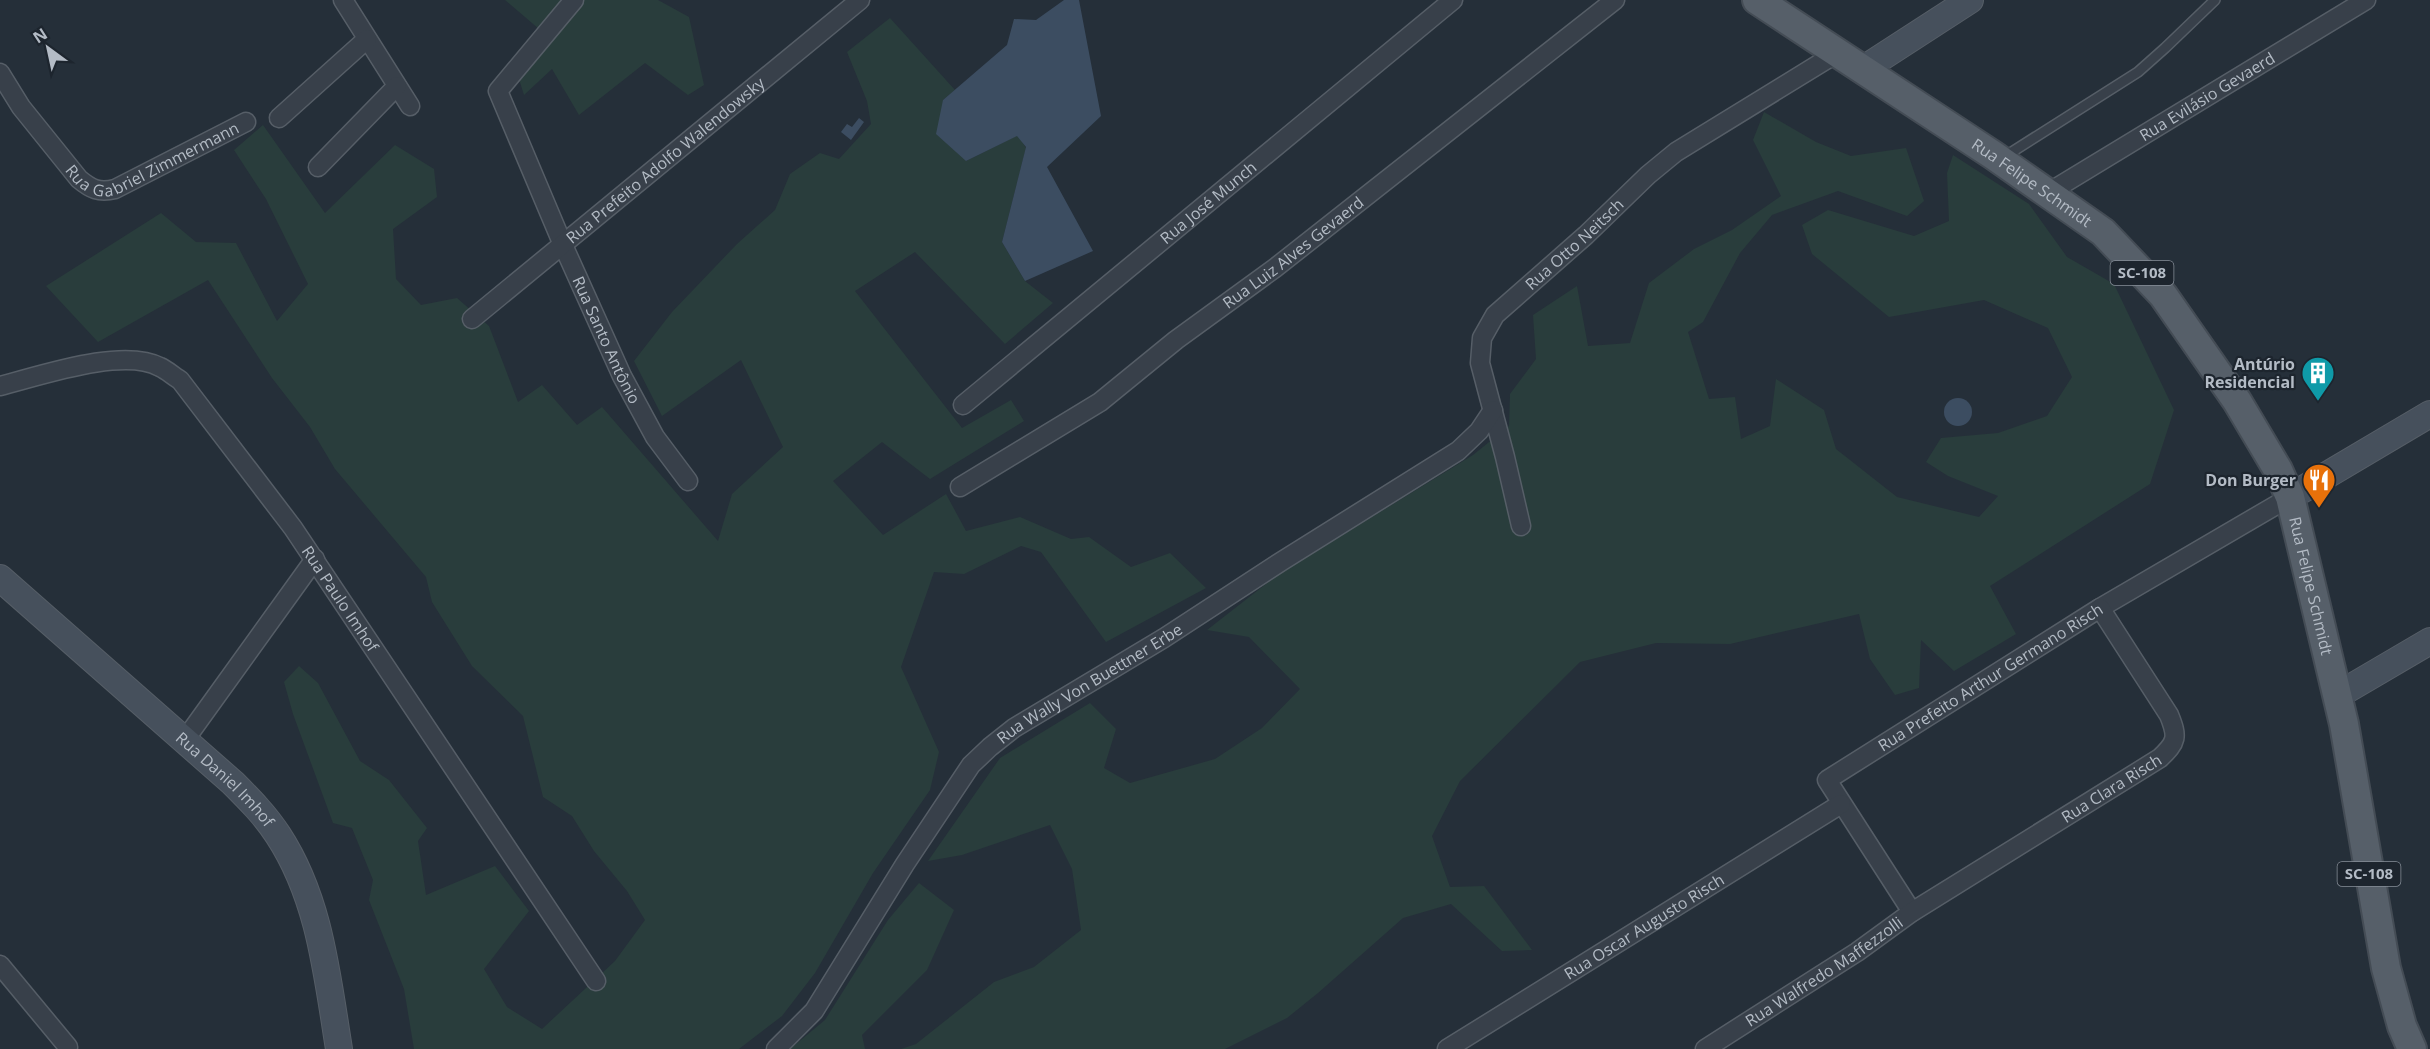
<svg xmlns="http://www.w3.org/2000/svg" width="2430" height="1049" viewBox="0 0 2430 1049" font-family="'Open Sans',sans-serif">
<rect width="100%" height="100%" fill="#252f39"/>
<!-- green -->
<g fill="#293d3c">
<path d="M505,0H658L689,17L704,85L688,95L645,63L579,115L552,69L524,95L519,79L553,41Z"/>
<path d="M890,18L955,90L943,100L966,161L1018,135L1026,148L1002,242L1025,281L1053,303L1005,344L915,252L855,291L962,428L1011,400L1024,421L930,479L882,442L833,481L883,535L946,494L966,531L1020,517L1071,539L1089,537L1131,567L1170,553L1206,588L1106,642L1041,552L1021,546L964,574L934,572L901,667L939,752L930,790L873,873L815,973L782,1016L739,1049H414L404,989L369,900L373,880L352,828L333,823L293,714L284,682L299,666L318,683L360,761L389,780L427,828L418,841L426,895L495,866L529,911L484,969L507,1007L542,1029L615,961L645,920L627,891L594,851L572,816L543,797L523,716L472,666L432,602L426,577L335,469L310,427L272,378L208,280L98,342L46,286L161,213L196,242L236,243L277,321L308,284L266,199L234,150L263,125L325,213L395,145L434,169L437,197L393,229L396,279L421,305L457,298L489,326L518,402L542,385L577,425L602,407L718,541L732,494L783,447L741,360L662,416L634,361L672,312L737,244L775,210L790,174L820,153L839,159L871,124L867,101L847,52Z"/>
<path d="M1764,112L1816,142L1851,156L1906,148L1924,201L1907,216L1838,191L1772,215L1740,253L1703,322L1688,332L1709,399L1735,397L1741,439L1770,426L1776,379L1824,410L1836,449L1897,497L1979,517L1998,496L1948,476L1926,462L1941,438L1998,433L2047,416L2072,377L2048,328L1984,300L1889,317L1812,254L1802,225L1828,210L1914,236L1949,221L1947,173L1953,155L2029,204L2067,257L2114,284L2174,410L2150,484L1990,586L2016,634L1954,671L1921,640L1919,688L1895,695L1870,659L1859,614L1730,644L1656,643L1580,662L1460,781L1432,836L1450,887L1484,886L1532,950L1502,951L1451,904L1403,918L1318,993L1287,1018L1225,1049H901L916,1044L994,982L1034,967L1081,930L1072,869L1050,825L962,855L928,861L1000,758L1090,703L1116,729L1104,768L1130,783L1215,759L1262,728L1300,689L1249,637L1207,630L1276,576L1473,455L1509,426L1510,394L1536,359L1533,315L1577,286L1588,346L1630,343L1649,283L1694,249L1732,230L1781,196L1753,140Z"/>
<path d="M919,883L954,910L927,970L862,1035L865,1049H790L825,1020L888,920Z"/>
</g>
<!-- water -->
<g fill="#3c4d61">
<path d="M1064,0H1079L1101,116L1047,167L1093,251L1025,281L1002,242L1026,147L1017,136L966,161L936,134L943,100L1007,45L1014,19L1036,20Z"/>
<path d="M859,118L864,122L851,140L841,132L847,124L852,127Z"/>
<circle cx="1958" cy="412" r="14"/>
</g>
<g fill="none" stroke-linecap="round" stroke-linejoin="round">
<!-- lane casing -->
<g stroke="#565e67" stroke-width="12">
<path id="lane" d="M2004,157L2138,72L2165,48L2215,0"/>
</g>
<!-- street casing -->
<g stroke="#565e67" stroke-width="21">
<g id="street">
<path d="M343,0L410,106"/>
<path id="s1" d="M574,0L498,91L563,245L622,376L655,437L688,481"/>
<path id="s2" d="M0,73L21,107L79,179C91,189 99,193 115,189L246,122"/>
<path d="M279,118L367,39"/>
<path d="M318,167L397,86"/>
<path id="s3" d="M2048,193L2366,0"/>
<path id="s4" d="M472,319L860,0"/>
<path id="s5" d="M0,386C40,376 123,347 160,367C167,370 173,376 180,380L293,528L596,981"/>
<path id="s6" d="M963,405L1453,0"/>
<path id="s7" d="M960,487L1100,402L1176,340L1275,268L1615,0"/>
<path id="s8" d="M1521,526L1505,457L1480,363L1482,338L1495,315L1586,235L1648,175L1676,152L1837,53"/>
<path d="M184,741L315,559"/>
<path id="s9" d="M1912,912L1827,780L2100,608L2290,497"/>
<path d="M0,965L68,1047"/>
<path id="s10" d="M776,1049L814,1011L905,864L971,765L990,747L1014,728L1164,638L1282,561L1458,451L1479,431L1493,410"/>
<path id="s11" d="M1447,1049L1841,804"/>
<path id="s12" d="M1705,1049L1857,952L1912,912L2160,758C2177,742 2178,737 2169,715L2100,608"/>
</g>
</g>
<!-- secondary casing -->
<g stroke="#565e67" stroke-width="28">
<g id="secondary">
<path d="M1862,70L1970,0"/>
<path d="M2290,497L2430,414"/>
<path id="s13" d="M0,578L233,783C249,799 265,815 278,835C320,899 327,975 339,1049"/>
<path d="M2338,695L2430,641"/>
</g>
</g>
<!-- primary casing -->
<g stroke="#444c55" stroke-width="32">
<g id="primary">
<path id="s14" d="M1757,0L1993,155L2103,232L2163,295L2237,401L2278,470L2290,497L2344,724L2386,968L2402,1026L2412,1049"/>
</g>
</g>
<!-- lane -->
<use href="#lane" stroke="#38404a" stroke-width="9"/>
<!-- street -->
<use href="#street" stroke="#38404a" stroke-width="18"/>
<!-- secondary -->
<use href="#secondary" stroke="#46505c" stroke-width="26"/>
<!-- primary -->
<use href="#primary" stroke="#565f69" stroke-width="28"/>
</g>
<!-- icons -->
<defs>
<g id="building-pin" transform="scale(1.725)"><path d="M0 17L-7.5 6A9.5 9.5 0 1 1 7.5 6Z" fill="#0f9aa8" stroke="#1d252e"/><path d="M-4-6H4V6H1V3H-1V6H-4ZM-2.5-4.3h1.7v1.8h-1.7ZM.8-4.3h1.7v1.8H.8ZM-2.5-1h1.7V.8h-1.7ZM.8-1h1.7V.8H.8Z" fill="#fff"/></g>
<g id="restaurant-pin" transform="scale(1.725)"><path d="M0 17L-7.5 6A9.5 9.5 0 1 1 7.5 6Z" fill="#e8710a" stroke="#1d252e"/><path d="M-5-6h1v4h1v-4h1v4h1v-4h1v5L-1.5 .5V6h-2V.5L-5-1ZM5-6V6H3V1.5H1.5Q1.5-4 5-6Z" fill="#fff"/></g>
</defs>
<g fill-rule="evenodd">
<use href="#building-pin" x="2318" y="373"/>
<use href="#restaurant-pin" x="2319" y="480"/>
</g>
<g text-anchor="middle" stroke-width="4.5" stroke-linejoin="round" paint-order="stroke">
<!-- shield labels -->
<g fill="#1d252e" stroke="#868e98" stroke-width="1.5">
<rect x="2110.5" y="261" width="63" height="24" rx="4.5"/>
<rect x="2337.5" y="862" width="63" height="24" rx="4.5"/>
</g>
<g font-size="15" font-weight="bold" fill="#b3bbc5">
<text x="2142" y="278">SC-108</text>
<text x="2369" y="879">SC-108</text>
</g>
<!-- street labels -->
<g font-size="16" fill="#b3bbc5" stroke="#1d252e">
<text dy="6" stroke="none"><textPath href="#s3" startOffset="186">Rua Evilásio Gevaerd</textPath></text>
<text dy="6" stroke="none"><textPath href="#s2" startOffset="213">Rua Gabriel Zimmermann</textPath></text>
<text dy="6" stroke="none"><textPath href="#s4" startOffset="250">Rua Prefeito Adolfo Walendowsky</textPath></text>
<text dy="6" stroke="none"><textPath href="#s14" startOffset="330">Rua Felipe Schmidt</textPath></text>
<text dy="6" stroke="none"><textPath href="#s6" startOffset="318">Rua José Munch</textPath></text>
<text dy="6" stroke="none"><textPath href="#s8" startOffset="326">Rua Otto Neitsch</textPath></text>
<text dy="6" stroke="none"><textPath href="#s7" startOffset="408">Rua Luiz Alves Gevaerd</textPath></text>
<text dy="6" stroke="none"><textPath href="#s1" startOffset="390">Rua Santo Antônio</textPath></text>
<text dy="6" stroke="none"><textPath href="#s14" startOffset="834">Rua Felipe Schmidt</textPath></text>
<text dy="6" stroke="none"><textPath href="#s5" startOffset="459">Rua Paulo Imhof</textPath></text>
<text dy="6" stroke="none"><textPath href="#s9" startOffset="350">Rua Prefeito Arthur Germano Risch</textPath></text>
<text dy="6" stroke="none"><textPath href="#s10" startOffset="490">Rua Wally Von Buettner Erbe</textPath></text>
<text dy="6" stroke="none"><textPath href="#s13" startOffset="302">Rua Daniel Imhof</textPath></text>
<text dy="6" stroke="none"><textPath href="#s12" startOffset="483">Rua Clara Risch</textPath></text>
<text dy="6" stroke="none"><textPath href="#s11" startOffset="232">Rua Oscar Augusto Risch</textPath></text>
<text dy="6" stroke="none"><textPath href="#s12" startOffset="142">Rua Walfredo Maffezzolli</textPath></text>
</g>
<!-- poi labels -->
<g font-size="16" font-weight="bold" fill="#b3bbc5" stroke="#1d252e" text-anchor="end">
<text x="2295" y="370">Antúrio<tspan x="2295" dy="18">Residencial</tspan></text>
<text x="2296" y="486">Don Burger</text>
</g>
</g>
<!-- north arrow -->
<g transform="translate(48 48) rotate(327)" stroke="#1d252e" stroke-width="4.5" paint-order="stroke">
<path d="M0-4.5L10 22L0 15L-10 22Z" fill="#b3bbc5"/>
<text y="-9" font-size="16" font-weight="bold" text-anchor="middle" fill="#b3bbc5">N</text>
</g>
</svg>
